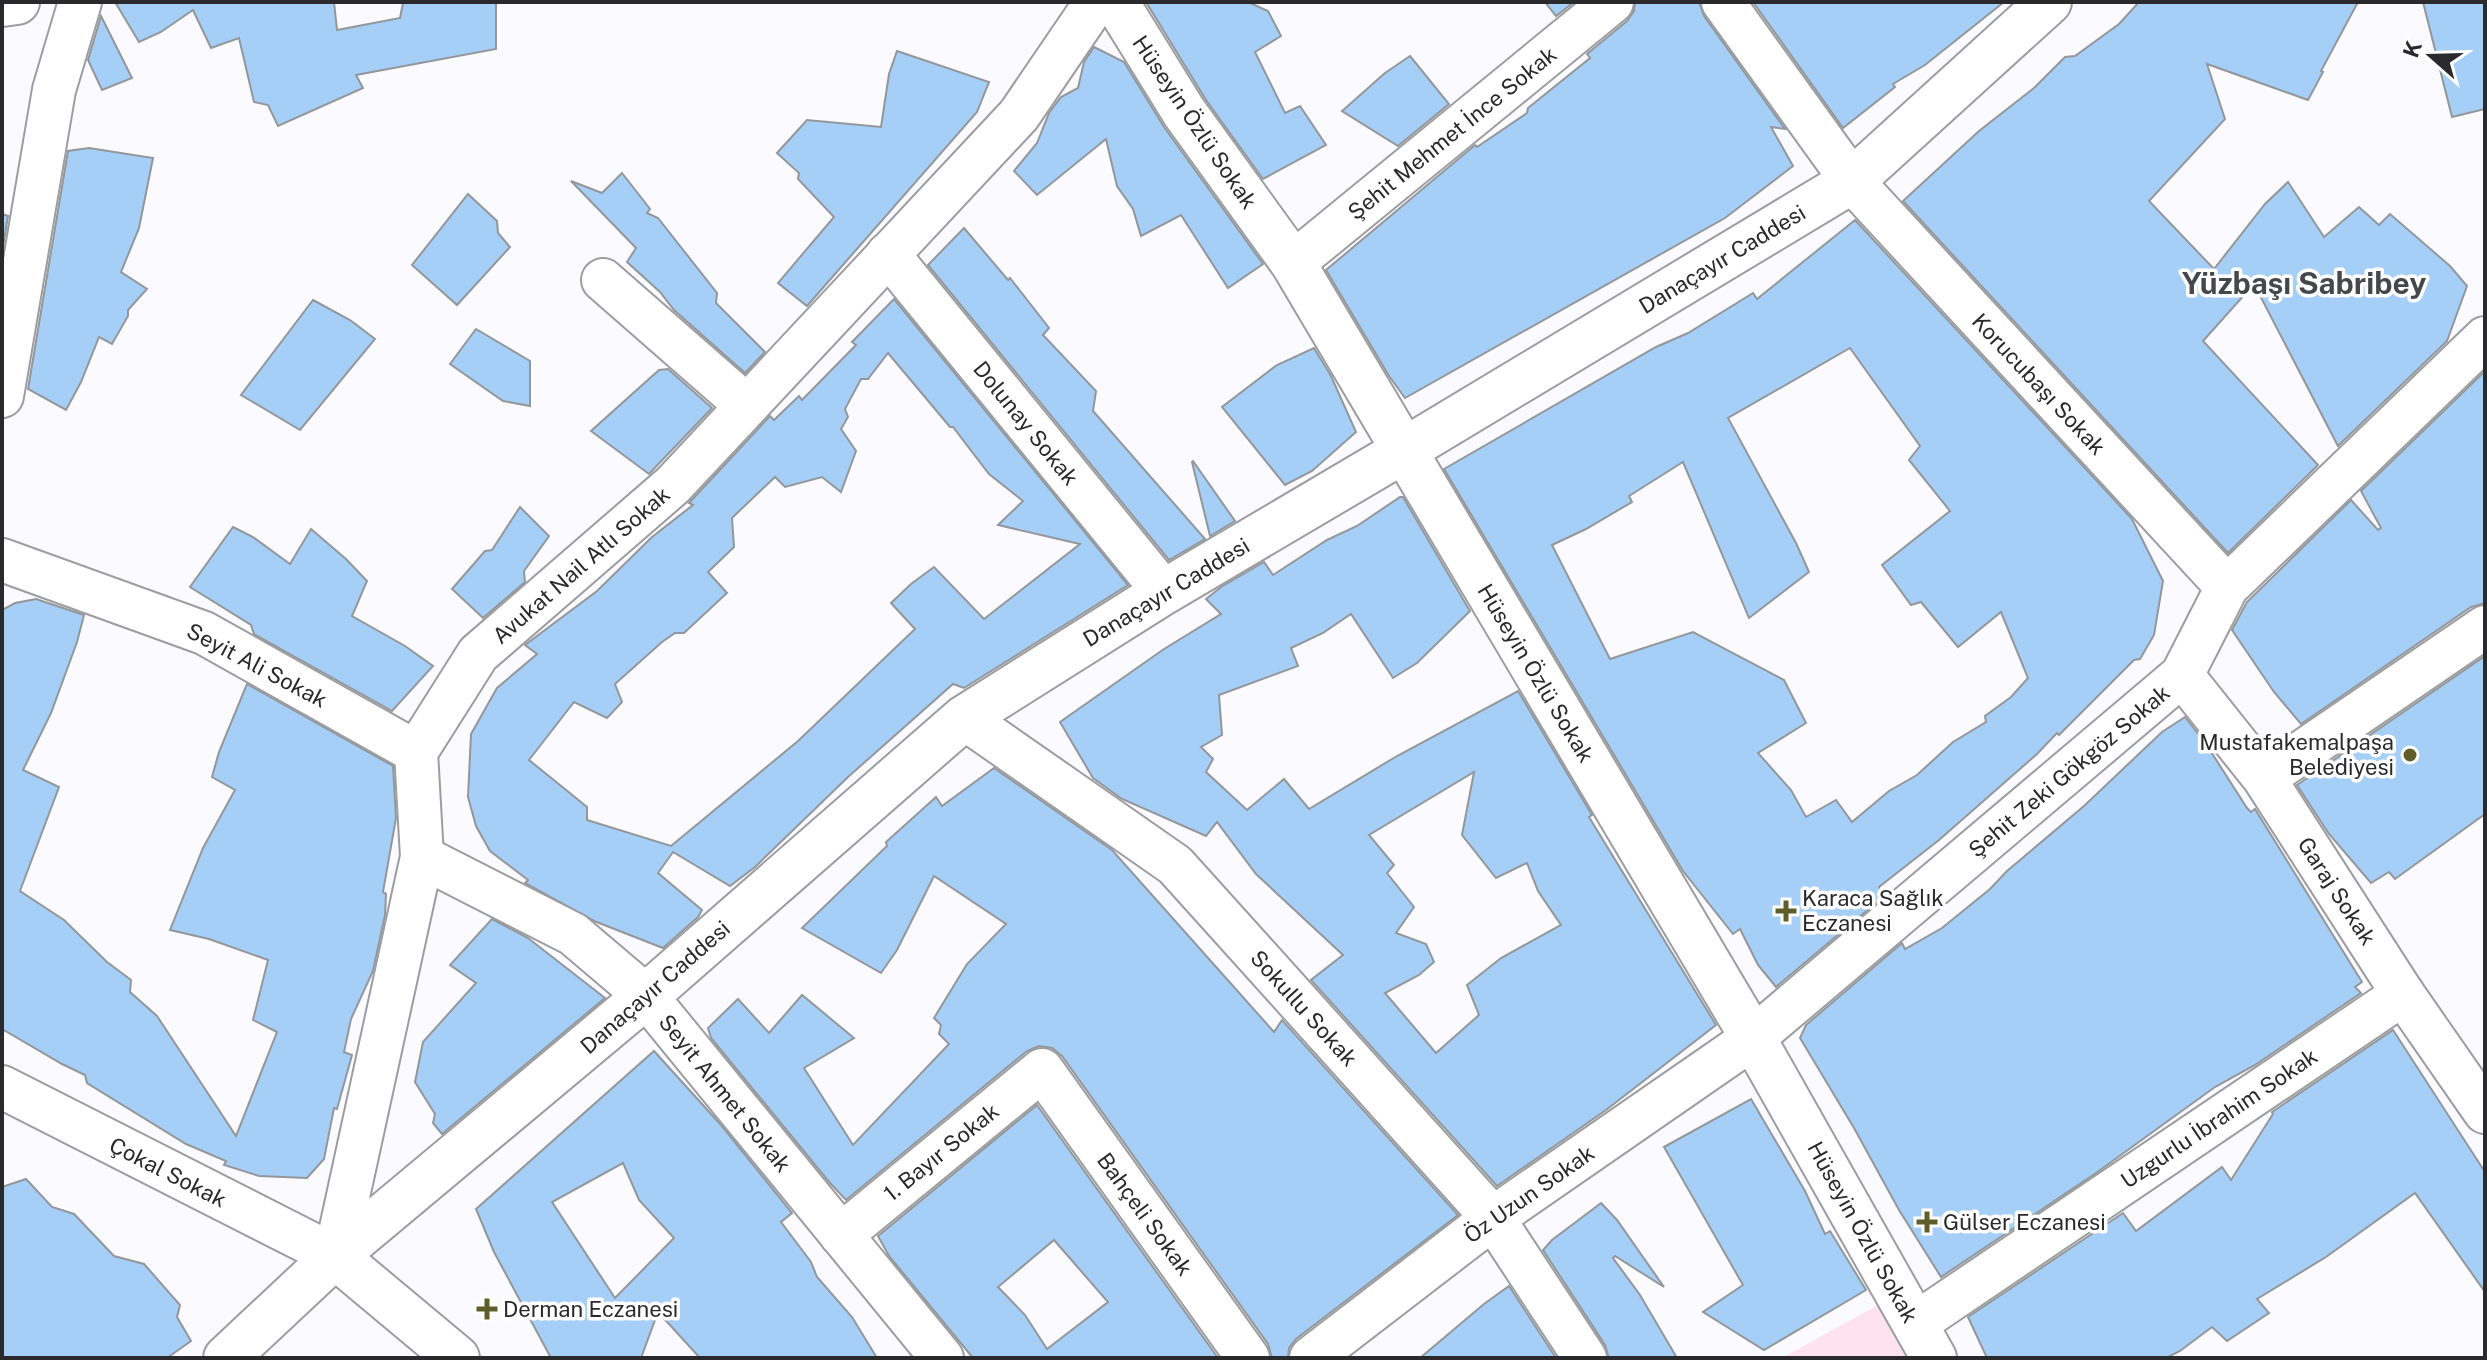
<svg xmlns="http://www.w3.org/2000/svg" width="2487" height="1360" viewBox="0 0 2487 1360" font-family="'Public Sans',sans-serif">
<rect width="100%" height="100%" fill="#fafaff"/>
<!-- green -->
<path fill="#fee2ed" d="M1887,1300L1919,1358H1782Z"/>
<!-- building -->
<g fill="#a6cff7" stroke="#93979a" stroke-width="2" fill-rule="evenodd">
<path d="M115,2H334L337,30L400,18L403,3L496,2V49L356,75L363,88L278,126L268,105L254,102L239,38L211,48L193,10L161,32L139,42Z"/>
<path d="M1146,2H1248L1268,11L1281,36L1255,52L1285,113L1300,106L1326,145L1263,179L1206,100Z"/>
<path d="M1545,2H1574L1556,16Z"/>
<path d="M1635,2H1699L1704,16L1785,129L1771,127L1793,166L1725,218L1405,398L1389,376L1326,270L1475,145L1477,147L1527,113L1528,108L1590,58L1587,54L1627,21L1634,11Z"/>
<path d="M1753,2H2004L1925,65L1893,84L1895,87L1843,128Z"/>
<path d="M2139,2H2358L2321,71L2323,72L2308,100L2207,64L2225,119L2149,201L2214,269L2265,204L2288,182L2324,237L2359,207L2379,225L2390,214L2450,266L2467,286L2447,341L2338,446L2254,284L2203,341L2318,465L2228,553L1903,201L1979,131L2034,88L2065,57L2075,56L2119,24Z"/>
<path d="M2423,2H2485V109L2452,117Z"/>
<path d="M101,16L132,78L102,90L88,60Z"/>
<path d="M1094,47L1124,62L1164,127L1263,264L1228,288L1181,215L1141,236L1133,209L1117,186L1106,139L1037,195L1014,171L1037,143L1049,113L1061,97L1078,88L1084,62Z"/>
<path d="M897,51L989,82L977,112L807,306L778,283L834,217L798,179L799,173L777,153L807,120L881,127L889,74Z"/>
<path d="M1410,56L1449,104L1398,146L1342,111L1385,73Z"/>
<path d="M89,148L153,158L139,228L121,272L147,289L128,310V316L112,344L99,337L81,382L66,410L28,389L68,151Z"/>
<path d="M622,173L650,209L647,213L658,218L717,293L716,303L765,352L745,373L674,310L660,292L627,262L636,248L571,181L602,193Z"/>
<path d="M468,194L497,221L498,233L510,247L457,305L412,265Z"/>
<path d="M2,214L8,216L2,253Z"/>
<path d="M1855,220L2132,519L2163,581L2154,635L2140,659L2134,660L2059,735L2057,733L2037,754L1939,840L1879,887L1883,897L1776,987L1758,965L1740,929L1733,934L1683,871L1444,469L1656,347L1688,333L1753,293L1757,299ZM1850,348L1920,446L1909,460L1950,511L1882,565L1911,605L1921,602L1958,647L2001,612L2028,678L2011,697L1985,716L1986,722L1953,742L1917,775L1889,791L1852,822L1836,800L1806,817L1791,790L1758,753L1806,723L1784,680L1693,632L1610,659L1552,545L1586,529L1632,502L1629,496L1683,462L1749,618L1809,572L1796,543L1728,418Z"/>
<path d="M964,228L1008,280L1010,278L1049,328L1043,335L1096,391L1093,411L1205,539L1169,560L928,265Z"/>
<path d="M894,299L1128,585L964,688L953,684L848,777L755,867L730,886L673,852L658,873L702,910L698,917L663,948L594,921L525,883L528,880L490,851L476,826L468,797L471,734L497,688L537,654L525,645L597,591L652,537L693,505L689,503L770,416L774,420L799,396L802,400L856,345L852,342ZM888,353L950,427H953L989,474L1023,501L998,525L1080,544L984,619L934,567L911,584L891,603L915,629L798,741L671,846L587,820V807L529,760L574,702L607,718L622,702L615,684L662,642L675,633H684L727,593L708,572L734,547L732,518L775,477L785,487L822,477L841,492L856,451L841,429L848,417L845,409L861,379H868Z"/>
<path d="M313,300L350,320L375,339L300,430L241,395Z"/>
<path d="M476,329L530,361V406L503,401L450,364Z"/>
<path d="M1314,348L1331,376L1356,432L1312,471L1285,485L1222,407L1277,365Z"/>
<path d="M668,369L712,408L649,474L591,431L659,370Z"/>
<path d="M2485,371V603L2471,607L2301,724L2274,692L2232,630L2247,602L2351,500L2378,530L2381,528L2361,491Z"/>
<path d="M1193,461L1235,521L1210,536L1192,462Z"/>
<path d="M1400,497H1403L1470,611L1417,663L1393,678L1351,614L1323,633L1291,648L1298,666L1219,695L1222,735L1201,747L1213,759L1206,772L1247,810L1284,779L1309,809L1397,756L1518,691L1592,815L1589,817L1716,1025L1606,1110L1497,1186L1311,980L1343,955L1256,874L1217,822L1206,836L1122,799L1093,778L1060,722L1164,649L1221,614L1206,599L1221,587L1264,562L1273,575L1327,540L1357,526ZM1474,772L1462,835L1496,878L1527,863L1538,891L1561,925L1501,958L1467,985L1479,1015L1436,1053L1385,993L1419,975L1434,962L1426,944L1396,933L1414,907L1387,873L1394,865L1369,835Z"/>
<path d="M520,507L549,536L524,571L525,582L483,618L452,589L485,551L492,550Z"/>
<path d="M233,527L253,537L290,564L311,529L346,559L367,581L352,616L405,646L433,666L392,711L254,634L251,625L190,587Z"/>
<path d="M36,599L84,615L77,642L51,713L23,770L59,787L20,891L64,920L107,962L131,980L130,992L157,1016L236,1136L277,1032L253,1020L268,960L209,939L170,930L203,848L235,790L212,777L219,752L247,684L393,766L396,818L383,892L386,894L385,915L373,971L351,1019L344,1052L352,1055L337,1109L334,1108L324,1159L307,1178L259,1176L224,1165L226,1161L186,1144L87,1083L85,1075L62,1064L2,1029V610L15,603Z"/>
<path d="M2485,656V814L2395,879L2389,872L2371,883L2329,834L2297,785Z"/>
<path d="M2185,717L2206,744L2247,808L2251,812L2255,809L2362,982L2355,987L2361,993L2255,1065L2215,1087L2096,1173L1941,1277L1899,1210L1854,1128L1800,1038L1806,1025L1902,943L1905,949L1942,928L1990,889L2007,871L2084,806L2162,732Z"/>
<path d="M994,768L1112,850L1274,1032L1282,1020L1458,1215L1296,1339L1289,1348L1288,1358H1272L1268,1344L1062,1056L1052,1048L1039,1046L1027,1051L846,1200L830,1183L711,1038L708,1028L738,999L769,1033L802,995L854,1038L804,1068L853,1145L949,1044L939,1034L941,1025L934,1018L967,964L1006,924L934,876L897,950L881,973L802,928L887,846L886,842L936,797L942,806Z"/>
<path d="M492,919L528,938L605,998L442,1134L433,1123L435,1114L415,1082L423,1042L476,983L450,965Z"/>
<path d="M2393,1030L2485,1172V1292L2415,1193L2326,1257L2257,1299L2269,1313L2227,1341L2212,1327L2180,1351L2166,1358H1987L1968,1317L2123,1213L2136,1231L2222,1167L2231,1180L2273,1114L2272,1112Z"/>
<path d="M654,1051L721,1125L792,1213L781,1222L811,1262L817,1277L852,1317L877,1358H700L658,1312L641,1358H551L494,1252L476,1209ZM623,1163L639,1200L674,1238L615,1298L552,1202Z"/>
<path d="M1751,1099L1805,1191L1825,1234L1830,1231L1866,1290L1764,1350L1703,1312L1743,1285L1664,1147Z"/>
<path d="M1037,1105L1218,1358H973L889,1256L878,1236ZM1054,1240L1108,1302L1047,1349L1025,1315L998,1287Z"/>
<path d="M26,1179L52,1207L74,1214L114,1256L144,1264L180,1305L177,1317L191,1341L167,1358H2V1187Z"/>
<path d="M1601,1203L1617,1220L1664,1287L1615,1256L1613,1258L1640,1295L1677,1358H1609L1605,1345L1543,1250L1552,1240Z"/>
<path d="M1509,1286L1556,1358H1420L1484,1304Z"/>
</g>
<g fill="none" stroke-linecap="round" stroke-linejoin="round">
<!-- street casing -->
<g stroke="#9c9da1" stroke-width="46">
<g id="street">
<path d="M1723,2L1852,181L2227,587"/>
<path d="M888,254L1164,592"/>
<path d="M1293,263L1612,2"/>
<path d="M603,280L747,406"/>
<path d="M2,396L54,90L80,2"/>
<path d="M2,560L204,633L416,752"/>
<path d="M2182,675L2264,778L2403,994L2485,1112"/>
<path d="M964,718L1175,865L1493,1218L1585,1358"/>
<path d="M2264,778L2485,627"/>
<path d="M422,857L573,934L646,996L942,1358"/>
<path d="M2,1087L335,1256L422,857L416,752L478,654L673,485L1019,115L1096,2"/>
<path d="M841,1235L1042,1070L1248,1358"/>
<path d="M1915,1324L2403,994"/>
<path d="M1311,1358L1493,1218L1753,1038L2182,675L2227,587L2485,338"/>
</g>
</g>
<!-- secondary casing -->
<g stroke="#9c9da1" stroke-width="48">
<g id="secondary">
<path d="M1116,2L1184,112L1293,263L1753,1038L1934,1358"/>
<path d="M2,4L17,2"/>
<path d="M335,1256L457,1358"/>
<path d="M226,1358L335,1256L646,996L964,718L1164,592L1403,451L1852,181L2049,2"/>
</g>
</g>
<!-- street -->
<use href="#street" stroke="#fff" stroke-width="42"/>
<!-- secondary -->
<use href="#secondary" stroke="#fff" stroke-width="44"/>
</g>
<!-- markers -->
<g fill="#5f5e2b" stroke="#fff" stroke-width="3">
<circle cx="2410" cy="755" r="8"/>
<path d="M1782 899h8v8h8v8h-8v8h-8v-8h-8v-8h8z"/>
<path d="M1923 1210h8v8h8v8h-8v8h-8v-8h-8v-8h8z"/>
<path d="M483 1297h8v8h8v8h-8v8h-8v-8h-8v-8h8z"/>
</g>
<g text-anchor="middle" stroke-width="7" stroke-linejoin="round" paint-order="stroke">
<!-- street labels -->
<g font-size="22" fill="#2a2a2c" stroke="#fff">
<text transform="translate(1195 122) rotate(56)" y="8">Hüseyin Özlü Sokak</text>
<text transform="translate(1452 133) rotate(-39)" y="8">Şehit Mehmet İnce Sokak</text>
<text transform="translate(1722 259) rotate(-31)" y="8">Danaçayır Caddesi</text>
<text transform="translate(2039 384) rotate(47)" y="8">Korucubaşı Sokak</text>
<text transform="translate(1026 423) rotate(51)" y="8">Dolunay Sokak</text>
<text transform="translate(581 565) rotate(-41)" y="8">Avukat Nail Atlı Sokak</text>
<text transform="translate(1166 592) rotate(-31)" y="8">Danaçayır Caddesi</text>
<text transform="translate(257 665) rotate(28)" y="8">Seyit Ali Sokak</text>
<text transform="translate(1536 673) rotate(59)" y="8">Hüseyin Özlü Sokak</text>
<text transform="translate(2069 771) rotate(-40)" y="8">Şehit Zeki Gökgöz Sokak</text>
<text transform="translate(2337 891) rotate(57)" y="8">Garaj Sokak</text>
<text transform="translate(655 987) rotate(-41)" y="8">Danaçayır Caddesi</text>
<text transform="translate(1304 1008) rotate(48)" y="8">Sokullu Sokak</text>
<text transform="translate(725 1093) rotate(51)" y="8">Seyit Ahmet Sokak</text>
<text transform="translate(2219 1118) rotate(-34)" y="8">Uzgurlu İbrahim Sokak</text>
<text transform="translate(941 1152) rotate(-39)" y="8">1. Bayır Sokak</text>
<text transform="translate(168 1172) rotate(27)" y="8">Çokal Sokak</text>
<text transform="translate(1529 1194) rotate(-35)" y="8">Öz Uzun Sokak</text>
<text transform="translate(1145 1214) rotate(54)" y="8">Bahçeli Sokak</text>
<text transform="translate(1863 1232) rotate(61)" y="8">Hüseyin Özlü Sokak</text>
</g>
<!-- poi labels -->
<g font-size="22" fill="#2a2a2c" stroke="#fff" text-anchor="start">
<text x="2394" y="750" text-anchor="end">Mustafakemalpaşa<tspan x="2394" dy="25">Belediyesi</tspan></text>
<text x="1802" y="906">Karaca Sağlık<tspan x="1802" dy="25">Eczanesi</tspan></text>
<text x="1943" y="1230">Gülser Eczanesi</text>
<text x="503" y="1317">Derman Eczanesi</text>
</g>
<!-- district labels -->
<g font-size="30" font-weight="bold" fill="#46474a" stroke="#fff">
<text x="2304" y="294">Yüzbaşı Sabribey</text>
</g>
</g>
<!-- border -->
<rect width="2487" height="1360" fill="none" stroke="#2a2a2c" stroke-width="8"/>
<!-- north arrow -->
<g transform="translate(2431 56) rotate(290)" stroke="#ffffff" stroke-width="6" paint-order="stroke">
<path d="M0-6L14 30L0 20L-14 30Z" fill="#2a2a2c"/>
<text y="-12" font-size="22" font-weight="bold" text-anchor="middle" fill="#2a2a2c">K</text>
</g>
</svg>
